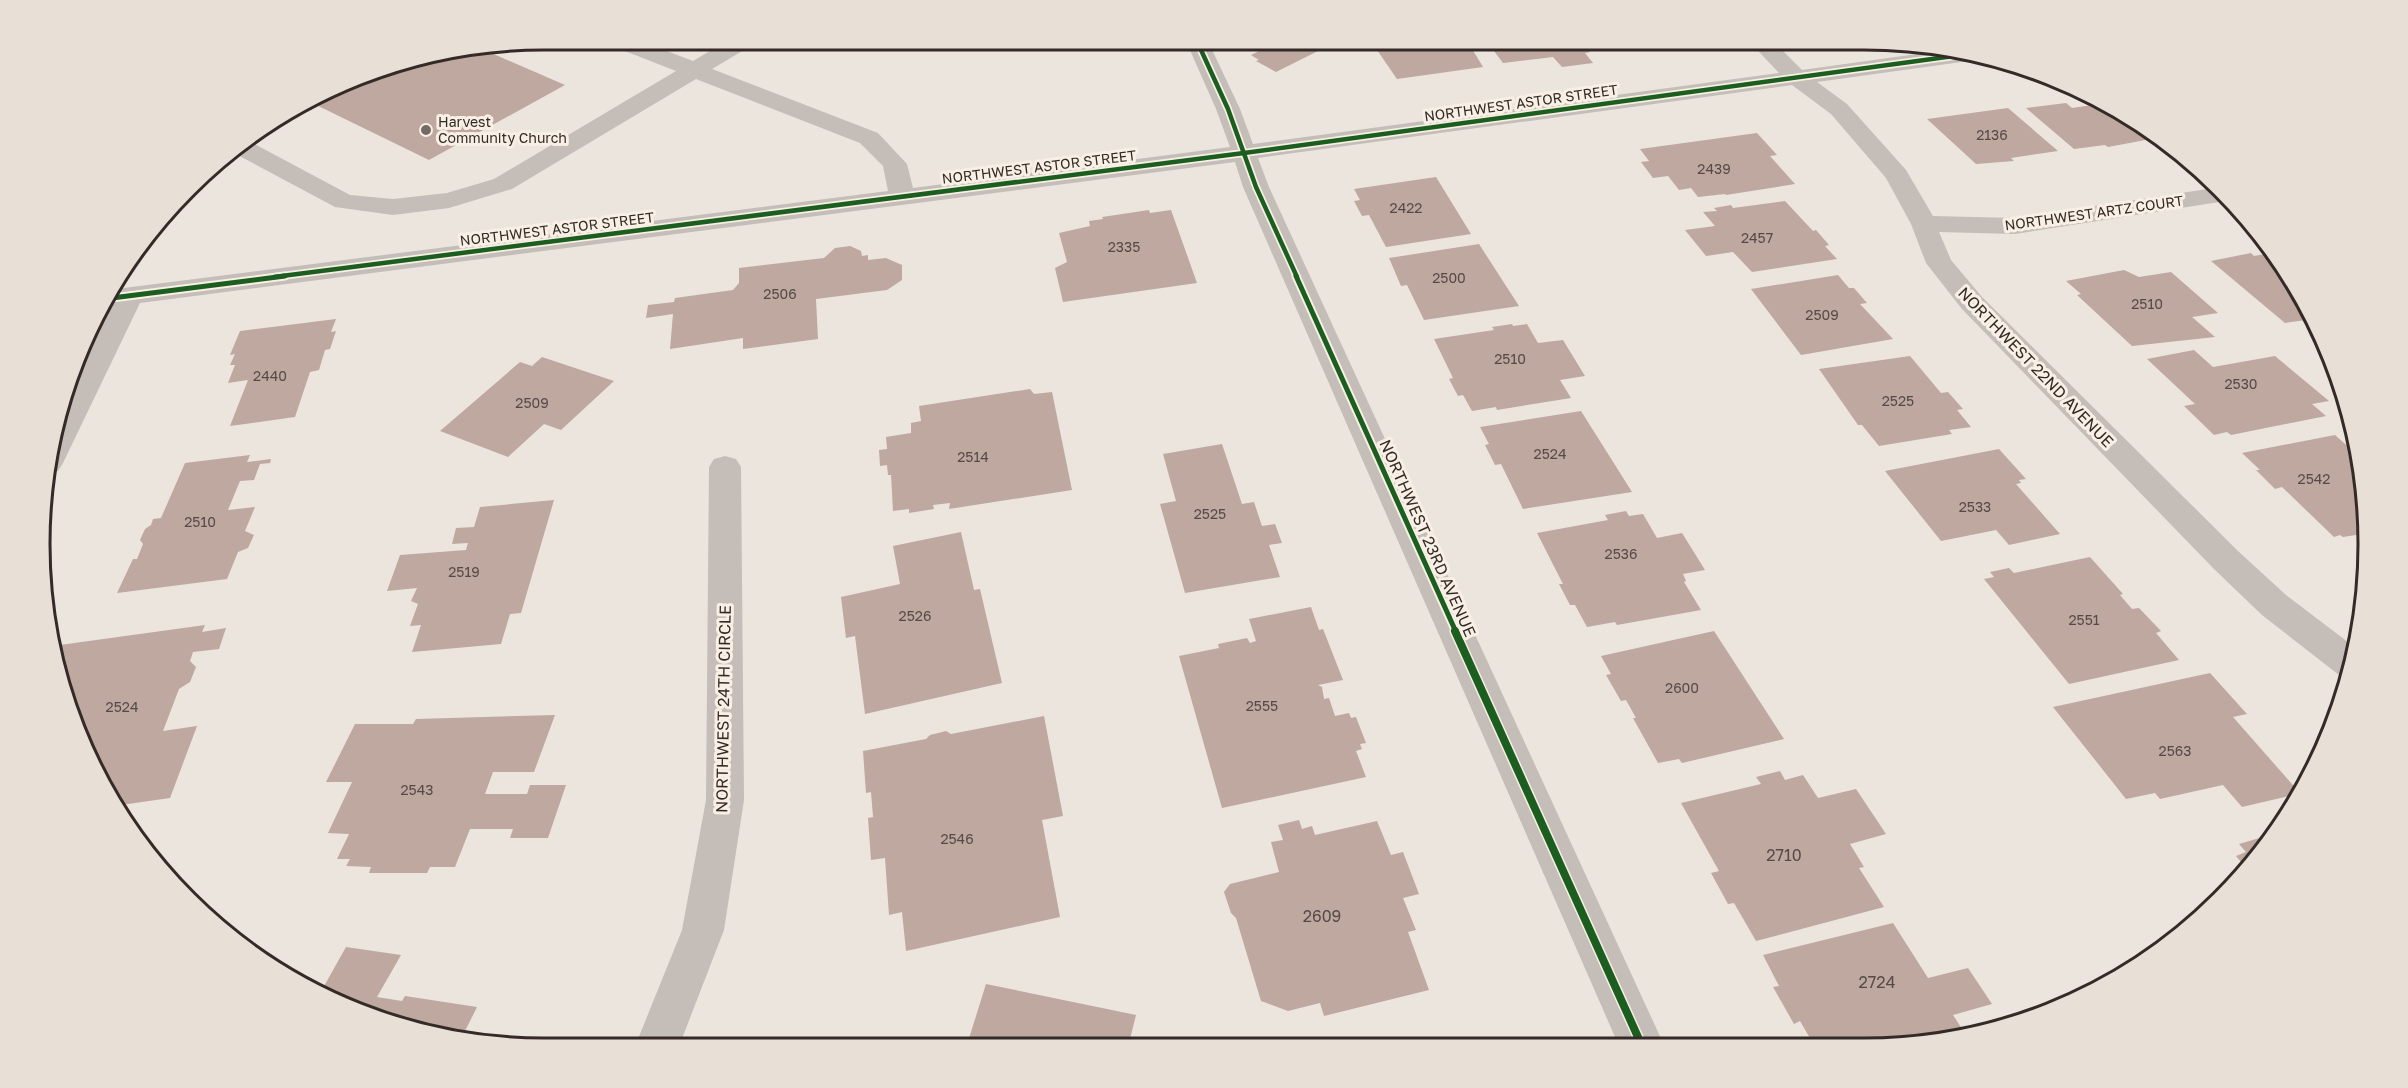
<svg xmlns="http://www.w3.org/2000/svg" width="2408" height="1088" viewBox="0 0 2408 1088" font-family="'Golos Text',sans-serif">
<rect width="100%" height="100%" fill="#ebe5de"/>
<!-- building -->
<g fill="#bea8a0">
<path d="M1247,39H1314L1328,46L1276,72L1256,61L1259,60L1251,55L1265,48Z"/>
<path d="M1364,39H1466L1483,67L1397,79L1377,50L1371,51Z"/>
<path d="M1485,39H1578L1590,52L1585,53L1593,63L1562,67L1553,57L1503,63Z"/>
<path d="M1606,39H1676L1682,45L1645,49L1637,41L1610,44Z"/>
<path d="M482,49L565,85L429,160L306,100L381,66Z"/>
<path d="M2066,103L2072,108L2106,103L2123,113L2156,138L2108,147L2105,145L2074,149L2026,108Z"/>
<path d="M2008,108L2058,151L2011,158L2014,161L1976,164L1927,119Z"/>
<path d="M1757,133L1777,155L1770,156L1795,184L1726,195L1725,194L1698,197L1691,188L1679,190L1668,176L1653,178L1641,162L1649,161L1640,149Z"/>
<path d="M1436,177L1471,234L1386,247L1369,215L1362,216L1354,201L1360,200L1354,189Z"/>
<path d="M1785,201L1813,231L1816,230L1829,245L1825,246L1837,259L1752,272L1733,252L1706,256L1685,230L1715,226L1703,212L1717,211L1714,208L1731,205L1733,208Z"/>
<path d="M1149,210L1150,213L1171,210L1197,283L1063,302L1055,268L1067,262L1059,233L1090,226L1089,221L1103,219L1102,217Z"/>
<path d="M1479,244L1519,306L1424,320L1407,285L1401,286L1389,258Z"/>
<path d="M850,246L861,251L862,256L868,255V260L886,258L902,265V280L887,290L816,299L818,339L743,349V338L670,349L673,314L646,318L648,305L674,302L675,298L733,290L739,283V268L824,258L835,248Z"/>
<path d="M2273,250L2284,263L2313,319L2285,323L2211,261L2251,253L2254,256L2265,254L2263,252Z"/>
<path d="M2124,270L2139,277L2171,272L2218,313L2192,317L2215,337L2132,346L2077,295L2081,294L2066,281Z"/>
<path d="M1838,275L1849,288H1854L1867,303L1860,304L1893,339L1801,355L1751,289Z"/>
<path d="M336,319L331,332L336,331L330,349L325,350L319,370L310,372L295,417L230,426L248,380L228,383L235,365H230L235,354L230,355L240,331Z"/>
<path d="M1512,324L1513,326L1527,324L1538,343L1563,340L1585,376L1560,380L1571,398L1497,410L1496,407L1472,411L1463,395L1458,396L1449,379L1453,378L1434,339L1494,330L1492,327Z"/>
<path d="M2194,350L2213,367L2275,356L2329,401L2312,404L2326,416L2231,435L2227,432L2214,435L2184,406L2195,404L2147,359Z"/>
<path d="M1910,356L1941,393L1948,392L1963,409L1957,410L1971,427L1949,430L1952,434L1879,446L1862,425H1858L1819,369Z"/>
<path d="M542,357L614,381L561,430L544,424L508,457L440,431L520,362L532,366Z"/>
<path d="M1030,389L1034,394L1052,392L1072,490L949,509L950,503L933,505L934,509L909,513V509L893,511L891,475H888L887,465L880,466L879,450L887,449L886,437L911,433V423L921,421L919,406Z"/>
<path d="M1581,411L1632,492L1523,509L1501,464L1495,465L1485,445L1489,444L1480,427Z"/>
<path d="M2335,435L2361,458L2368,533L2343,537L2340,535L2334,537L2282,487L2275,489L2256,470H2260L2242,453Z"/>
<path d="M1222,444L1242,504L1254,502L1262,526L1275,524L1282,543L1269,545L1280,577L1185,593L1160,504L1176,501L1163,454Z"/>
<path d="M1999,449L2026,479L2019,480L2021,483L2016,484L2060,534L2009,545L1996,530L1941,541L1885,471Z"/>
<path d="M250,455L247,462L271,459L270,463L260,464L254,480L240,481L228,510L255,507L245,531L254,535L248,548L238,552L227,579L117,593L133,559H137L143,544L140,540L145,529L151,525L153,519L161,518L185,463Z"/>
<path d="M554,500L521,613L510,614L501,644L412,652L421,625L410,626L418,604L411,601L417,588L387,591L400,555L466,550L468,543L452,544L456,528L474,527L480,507Z"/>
<path d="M1626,511L1629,516L1643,514L1657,538L1682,533L1705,570L1683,574L1686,581L1684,582L1701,610L1617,625L1615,622L1587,627L1575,605H1570L1559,584H1563L1537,533L1608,520L1605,515Z"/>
<path d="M961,532L974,590L980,589L1002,683L865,714L855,636L846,638L841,597L900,584L893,546Z"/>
<path d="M2090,557L2123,594L2120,595L2132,609L2139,608L2161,631L2156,633L2179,660L2069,684L1984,579L1994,577L1990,572L2009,568L2014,573Z"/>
<path d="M1311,607L1319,630L1323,629L1343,680L1318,685L1322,687L1324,699L1329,698L1335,716L1349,713L1351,718L1356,717L1366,743L1360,744L1362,749L1356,751L1366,777L1222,808L1179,656L1219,648L1218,644L1247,638L1250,643L1256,641L1249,619Z"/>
<path d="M205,625L202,632L226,628L219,649L193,652L190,661L196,667L190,682L179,689L163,731L197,726L170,798L114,806L106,796L54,657L60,645Z"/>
<path d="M1714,631L1784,739L1682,763L1679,759L1658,763L1633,718H1636L1626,700L1621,701L1606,675L1611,674L1601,656Z"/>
<path d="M2210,673L2247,714L2233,717L2299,792L2298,794L2242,807L2223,785L2160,799L2155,793L2126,799L2053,707Z"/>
<path d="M555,715L534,772H493L485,794H527L530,785H566L548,838H510L513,829H470L455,867H430L427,873H369L371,867L346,866L350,859H337L349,834L328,833L352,782H326L355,724H413L416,719Z"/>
<path d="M1044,716L1063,816L1042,820L1060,917L906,951L902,912L889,915L885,858L871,860L868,818L873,817L871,792L866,793L863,751L926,739L930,735L946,731L951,734Z"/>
<path d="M1780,771L1785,780L1803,775L1818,798L1856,789L1886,834L1850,844L1864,867L1859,868L1884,907L1756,941L1734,903L1728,904L1711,873L1719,871L1681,803L1761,784L1756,777Z"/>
<path d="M1299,820L1302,829L1312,826L1315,835L1377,821L1391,855L1403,852L1419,894L1403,898L1416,930L1408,932L1429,990L1324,1016L1320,1003L1288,1011L1261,1001L1236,918L1231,913L1224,892L1230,884L1279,872L1271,842L1283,840L1278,825Z"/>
<path d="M2263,837L2269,844L2247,869L2236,856L2246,852L2239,844Z"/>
<path d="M1893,923L1928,978L1968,968L1992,1004L1953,1015L1966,1035L1930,1045H1814L1800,1021L1794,1024L1773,987L1779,986L1763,955Z"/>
<path d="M346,947L401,955L377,997L402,1001L405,996L477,1007L460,1041L445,1039L351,1011L312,986L323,988Z"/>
<path d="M986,984L1136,1015L1128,1047L966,1048Z"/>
</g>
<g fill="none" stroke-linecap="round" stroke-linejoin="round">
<!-- minor -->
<g fill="#c4bdb8" fill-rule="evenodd">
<path d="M604,39H635L693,61L730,39H757L754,44L712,69L878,133L907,164L913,188L1230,147L1216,109L1185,39H1207L1240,109L1253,144L1779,73L1747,39H1771L1802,70L1960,48L1985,56L1976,60L1817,82L1847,104L1906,170L1933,216L2015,218L2221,187L2232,200L2015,234L1939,232L1951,260L1982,297L2238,551L2286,595L2357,649L2348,678L2339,675L2262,615L2214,569L1962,309L1926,263L1911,224L1886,178L1831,114L1792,85L1258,158L1269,187L1664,1045L1619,1046L1243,187L1235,162L140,303L63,463L58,471L46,474C52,414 83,360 110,307H101L108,290L888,191L883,166L860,143L696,79L512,189L449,208L393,215L335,207L230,151L247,140L350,195L393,199L447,193L494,179L676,71L607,44Z"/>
<path d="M725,456L736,459L741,467L744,800L724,930L678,1049H634L682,930L706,800L709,467L714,459Z"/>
</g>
<!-- cycleway-far2 casing -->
<g stroke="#f8efe5" stroke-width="8">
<g id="cycleway-far2">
<path d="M1196,39L1228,109L1256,187L1297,277"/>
<path d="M274,277L1244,153L1976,53"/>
</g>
</g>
<!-- cycleway-far1 casing -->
<g stroke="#f8efe5" stroke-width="9">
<g id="cycleway-far1">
<path d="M1296,276L1456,632"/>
<path d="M104,299L285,276"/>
</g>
</g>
<!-- cycleway casing -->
<g stroke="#f8efe5" stroke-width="11">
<path id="cycleway" d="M1455,631L1642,1046"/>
</g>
<!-- cycleway-far2 -->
<use href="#cycleway-far2" stroke="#1b5e20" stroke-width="4.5"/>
<!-- cycleway-far1 -->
<use href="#cycleway-far1" stroke="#1b5e20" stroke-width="5"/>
<!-- cycleway -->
<use href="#cycleway" stroke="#1b5e20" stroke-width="8"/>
</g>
<!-- markers -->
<circle fill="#746b67" stroke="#f8efe5" stroke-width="2" cx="426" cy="130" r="6"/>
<g text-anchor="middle" stroke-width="6" stroke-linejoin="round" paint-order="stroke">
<!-- far-street labels -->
<g font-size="14" fill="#342a27" stroke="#f8efe5">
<text transform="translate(1521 103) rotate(-8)" y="5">NORTHWEST ASTOR STREET</text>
<text transform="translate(1039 167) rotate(-7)" y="5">NORTHWEST ASTOR STREET</text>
<text transform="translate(2094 213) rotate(-8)" y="5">NORTHWEST ARTZ COURT</text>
<text transform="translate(557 229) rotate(-7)" y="5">NORTHWEST ASTOR STREET</text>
</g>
<!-- far-poi labels -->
<g font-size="14" fill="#342a27" stroke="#f8efe5" text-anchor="start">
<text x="438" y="127">Harvest<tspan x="438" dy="16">Community Church</tspan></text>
</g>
<!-- number labels -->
<g font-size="14" fill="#564a45">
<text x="1992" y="140">2136</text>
<text x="1714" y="174">2439</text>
<text x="1406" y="213">2422</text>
<text x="1757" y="243">2457</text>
<text x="1124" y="252">2335</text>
<text x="1449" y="283">2500</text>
<text x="780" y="299">2506</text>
<text x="2147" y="309">2510</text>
<text x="1822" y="320">2509</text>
<text x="1510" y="364">2510</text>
<text x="270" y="381">2440</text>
<text x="2241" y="389">2530</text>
<text x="1898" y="406">2525</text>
<text x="532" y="408">2509</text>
<text x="1550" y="459">2524</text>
<text x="973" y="462">2514</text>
<text x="2314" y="484">2542</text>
<text x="1975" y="512">2533</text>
<text x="1210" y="519">2525</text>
<text x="200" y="527">2510</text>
<text x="1621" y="559">2536</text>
<text x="464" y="577">2519</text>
<text x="915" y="621">2526</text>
<text x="2084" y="625">2551</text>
<text x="1682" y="693">2600</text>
<text x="1262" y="711">2555</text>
<text x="122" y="712">2524</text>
<text x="2175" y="756">2563</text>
<text x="417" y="795">2543</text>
<text x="957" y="844">2546</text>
</g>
<!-- street labels -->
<g font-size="16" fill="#342a27" stroke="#f8efe5">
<text transform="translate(2036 367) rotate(46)" y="6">NORTHWEST 22ND AVENUE</text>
<text transform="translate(1428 538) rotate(66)" y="6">NORTHWEST 23RD AVENUE</text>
<text transform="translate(723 709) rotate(-89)" y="6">NORTHWEST 24TH CIRCLE</text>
</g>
<!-- near-number labels -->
<g font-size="16" fill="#564a45">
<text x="1784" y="861">2710</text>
<text x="1322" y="922">2609</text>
<text x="1877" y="988">2724</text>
</g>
</g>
<!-- crop -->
<path d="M0 0H2408V1088H0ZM544 50H1864A494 494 0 0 1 2358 544V544A494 494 0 0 1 1864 1038H544A494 494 0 0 1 50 544V544A494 494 0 0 1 544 50Z" fill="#e8dfd6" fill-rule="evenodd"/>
<path fill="none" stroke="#342a27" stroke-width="3" d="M544 50H1864A494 494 0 0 1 2358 544V544A494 494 0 0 1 1864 1038H544A494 494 0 0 1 50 544V544A494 494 0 0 1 544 50Z"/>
</svg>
